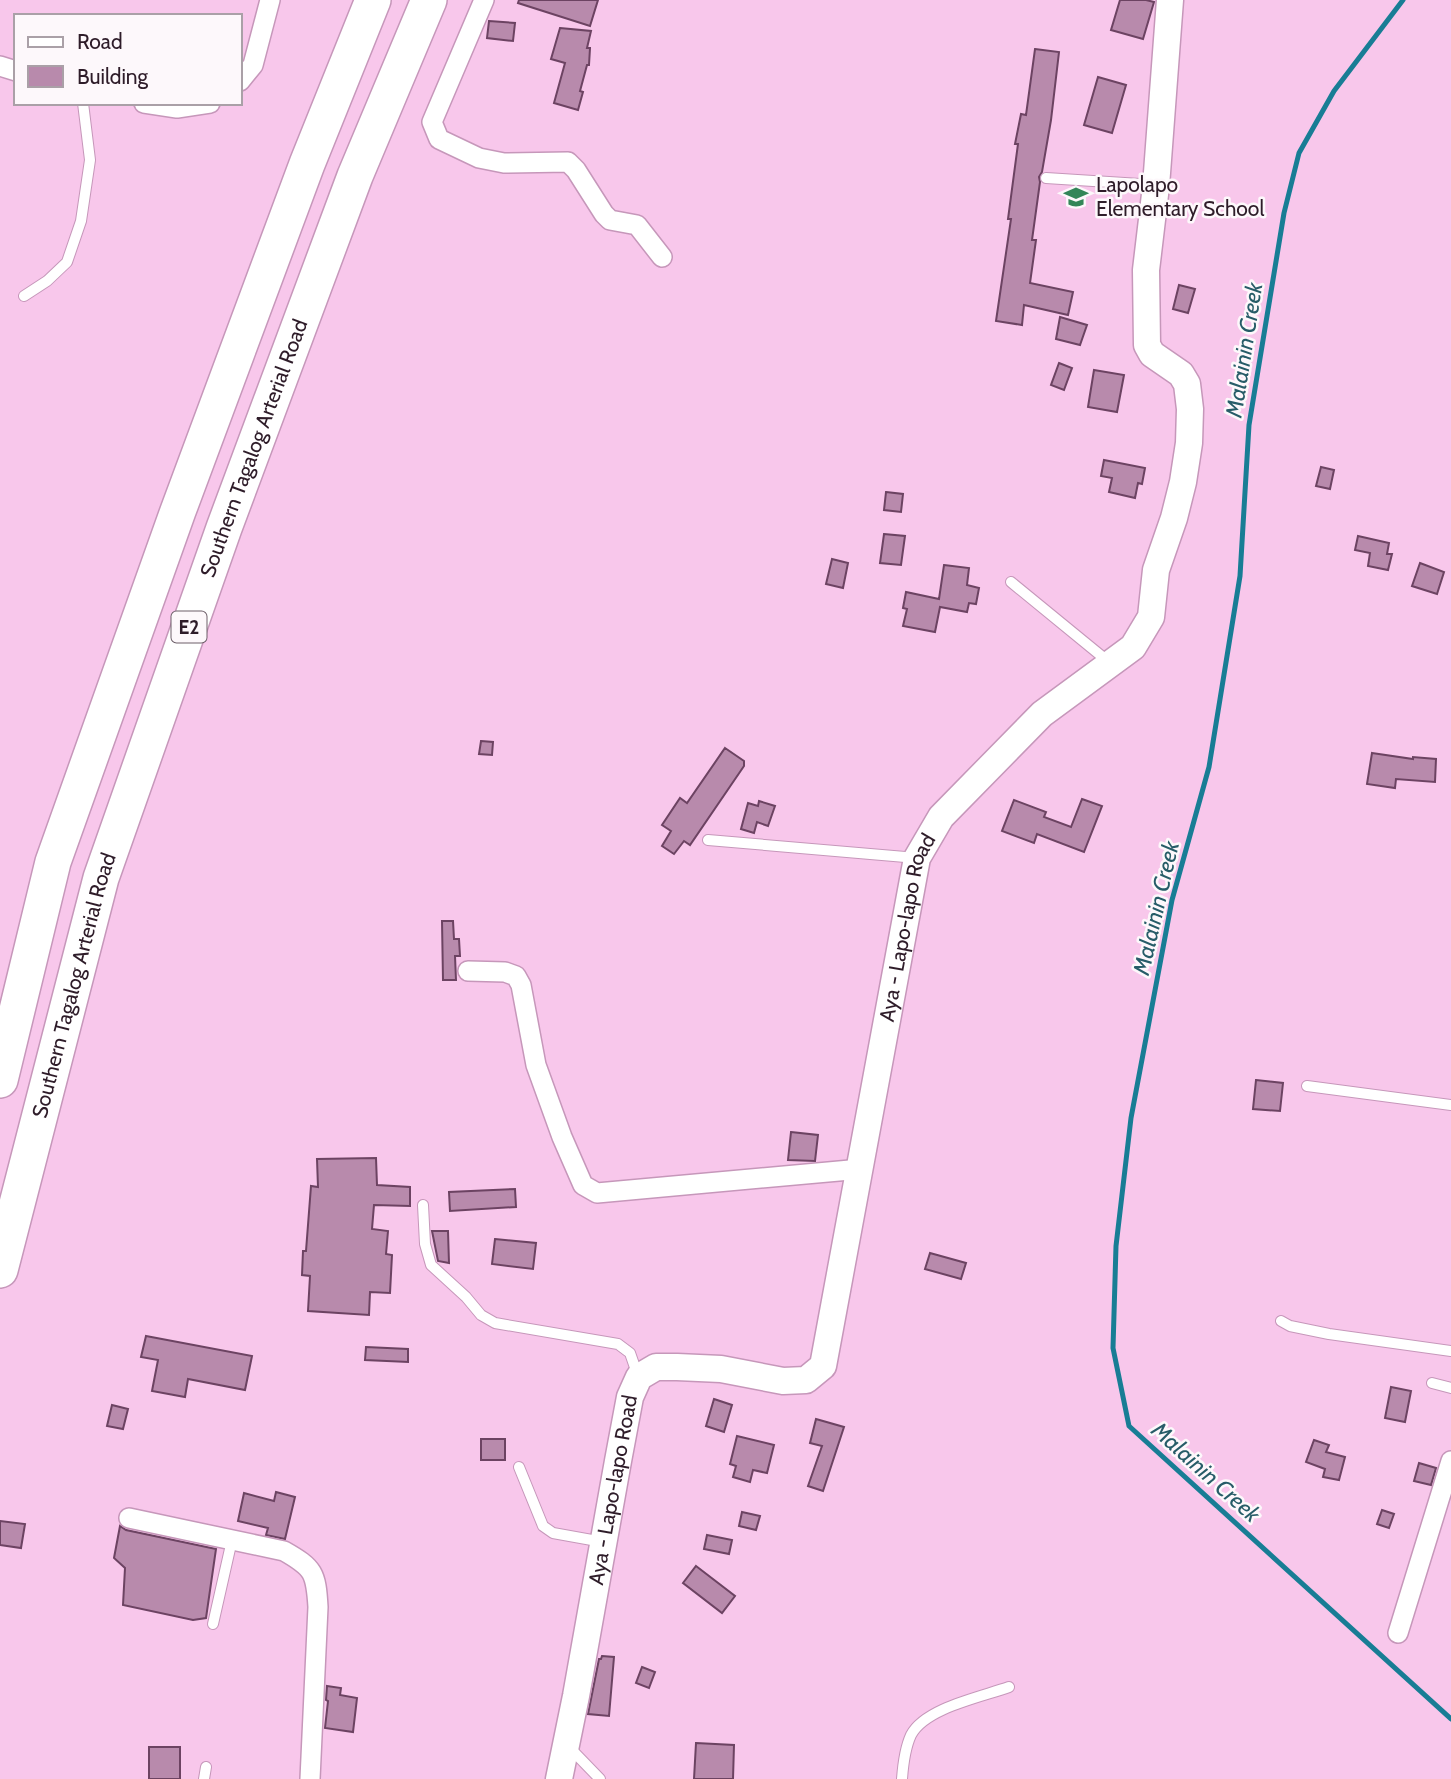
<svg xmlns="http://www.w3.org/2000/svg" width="1451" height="1779" viewBox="0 0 1451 1779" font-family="Cabin,sans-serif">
<rect width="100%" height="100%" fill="#f8c7eb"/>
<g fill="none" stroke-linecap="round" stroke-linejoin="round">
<!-- stream -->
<path stroke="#187d95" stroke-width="5" d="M1403,0L1334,91L1299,153L1284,213L1249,425L1240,576L1209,767L1172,900L1131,1118L1116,1246L1113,1348L1129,1426L1451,1719"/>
</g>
<!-- building -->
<g fill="#b88aac" stroke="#6c4362" stroke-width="2">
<path d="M519,0H598L590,26L518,3Z"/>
<path d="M1120,0H1146L1154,2L1143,39L1111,30Z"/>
<path d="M489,21L515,23L513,41L487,38Z"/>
<path d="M560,28L591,31L587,48H590L589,65H587L580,91L583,92L578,110L554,103L565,63L551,59Z"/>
<path d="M1035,49L1059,52L1051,120L1042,172L1039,177L1040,182L1032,240H1036L1030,283L1073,292L1068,315L1024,305L1022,325L996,321L1011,219H1008L1018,144H1015L1021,114L1026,115Z"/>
<path d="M1098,77L1126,85L1112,133L1084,125Z"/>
<path d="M1179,285L1195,289L1188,313L1173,309Z"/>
<path d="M1060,317L1087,325L1080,345L1056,339Z"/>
<path d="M1059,363L1072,368L1064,390L1051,385Z"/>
<path d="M1094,370L1124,375L1117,412L1088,407Z"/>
<path d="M1104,460L1145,468L1142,484L1138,483L1135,498L1109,492L1112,478L1101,476Z"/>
<path d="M1321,467L1334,470L1330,489L1316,486Z"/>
<path d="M886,492L903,494L901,512L884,510Z"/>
<path d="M884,534L905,536L901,565L880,563Z"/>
<path d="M1358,536L1389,543L1387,554H1392L1388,570L1368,566L1370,553L1355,550Z"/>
<path d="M832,559L848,563L843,588L826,584Z"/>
<path d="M1420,563L1444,572L1437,594L1412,586Z"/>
<path d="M944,565L969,568L967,585L979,588L976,604L969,603L967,612L940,607L935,632L903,626L907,609L903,608L906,592L939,599Z"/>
<path d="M481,741L493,742L492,755L479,754Z"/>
<path d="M725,748L744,761V766L690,845L684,841L674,854L662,846L671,831L662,825L680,798L687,803Z"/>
<path d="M1372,753L1413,759V757L1436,759L1435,782L1396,779L1395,788L1367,784Z"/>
<path d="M1082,799L1102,806L1084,852L1037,834L1034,843L1002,831L1014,800L1046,812L1044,817L1071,827Z"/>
<path d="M759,801L775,806L768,826L757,822L754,833L741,829L748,803L758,806Z"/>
<path d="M442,921H453L454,939H459L460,956H455L456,980H443Z"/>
<path d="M1256,1080L1283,1083L1280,1111L1253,1109Z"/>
<path d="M791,1132L818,1135L815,1161L788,1160Z"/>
<path d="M376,1158L377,1185L410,1187V1206L374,1205L372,1229L388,1231L386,1254L392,1255L390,1293L370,1292L369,1315L308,1311L310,1276L302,1275L303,1251H306L311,1186L318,1187L317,1159Z"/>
<path d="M515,1189L516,1207L450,1211L449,1192Z"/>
<path d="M432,1231H448L449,1263L438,1261Z"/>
<path d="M495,1239L536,1243L533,1269L492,1264Z"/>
<path d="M930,1253L966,1263L961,1279L925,1269Z"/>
<path d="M146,1336L252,1356L245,1390L188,1379L185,1397L152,1391L158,1360L141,1357Z"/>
<path d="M366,1347L408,1349V1362L365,1360Z"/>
<path d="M1391,1387L1411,1391L1405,1422L1385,1418Z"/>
<path d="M714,1399L732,1405L724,1432L706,1426Z"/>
<path d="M112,1405L128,1409L123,1429L107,1426Z"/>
<path d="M816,1419L844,1427L823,1491L808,1486L822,1446L810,1443Z"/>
<path d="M737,1436L774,1445L767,1473L753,1470L750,1482L733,1477L736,1466L730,1464Z"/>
<rect x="481" y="1439" width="24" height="21"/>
<path d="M1314,1440L1329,1445L1326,1452L1345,1457L1339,1480L1323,1477L1325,1469L1306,1462Z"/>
<path d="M1419,1463L1436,1468L1431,1485L1414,1481Z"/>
<path d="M276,1492L295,1497L285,1539L266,1535L268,1528L238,1521L244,1493L274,1501Z"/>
<path d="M1382,1510L1394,1514L1389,1528L1377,1524Z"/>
<path d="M742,1512L760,1516L756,1530L739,1526Z"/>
<path d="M0,1521L25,1524L21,1548L0,1545Z"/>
<path d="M120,1526L126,1530L216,1549L206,1618L193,1620L123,1605L125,1568L114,1558Z"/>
<path d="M707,1535L732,1540L729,1554L704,1549Z"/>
<path d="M696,1566L735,1596L722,1613L683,1583Z"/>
<path d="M602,1656L614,1657L609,1716L588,1714L599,1659H601Z"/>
<path d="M642,1667L655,1672L649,1688L636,1683Z"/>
<path d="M327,1686L341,1688L340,1695L357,1698L353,1732L325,1728L328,1701L326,1700Z"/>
<path d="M696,1743L734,1745L733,1779H694Z"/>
<rect x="149" y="1747" width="31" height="32"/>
</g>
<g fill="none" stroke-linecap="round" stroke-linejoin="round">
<!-- lane casing -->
<g stroke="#c697ba" stroke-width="12">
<g id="lane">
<path d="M1046,178L1156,185"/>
<path d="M24,296L47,281L67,262L81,221L90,160L83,103"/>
<path d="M1011,582L1110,663"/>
<path d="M708,840L917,858"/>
<path d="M1307,1086L1451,1105"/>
<path d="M423,1205L425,1244L431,1265L466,1297L481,1315L495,1323L618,1344L630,1353L638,1376"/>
<path d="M1281,1321L1290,1326L1329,1334L1451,1351"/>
<path d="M1432,1383L1451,1388"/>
<path d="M519,1467L543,1526L553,1533L603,1542"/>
<path d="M213,1624L232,1540"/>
<path d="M569,1747L600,1779"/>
<path d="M204,1779L206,1767"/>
<path d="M902,1779C903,1765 905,1748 911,1735C925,1708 981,1697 1009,1687"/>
</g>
</g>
<!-- street casing -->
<g stroke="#c697ba" stroke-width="22">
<g id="street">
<path d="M484,0L432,122L439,139L479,158L504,163L568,162L576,170L604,214L610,220L637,225L662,257"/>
<path d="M0,66L16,71"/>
<path d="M240,81L253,65L270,0"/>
<path d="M144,103L177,108L210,103"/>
<path d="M468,971L505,972L516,976L521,985L536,1065L562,1137L583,1185L597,1193L861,1169"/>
<path d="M129,1518L284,1551C314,1568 316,1573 318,1607L310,1779"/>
<path d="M1398,1633L1451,1461"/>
</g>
</g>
<!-- secondary casing -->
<g stroke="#c697ba" stroke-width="29">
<g id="secondary">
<path id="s1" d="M559,1779L576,1696L618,1461L630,1397L639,1377L656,1367H677L721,1369L783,1381L806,1380L823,1366L917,858L941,817L1042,714L1133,647L1151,617L1156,570L1174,518L1183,482L1189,443L1190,409L1187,384L1181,374L1152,354L1147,345L1146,270L1156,186L1170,0"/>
</g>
</g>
<!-- highway casing -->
<g stroke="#c697ba" stroke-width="38">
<g id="highway">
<path d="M0,1080L53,862L178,511L307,164L373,0"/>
<path id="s2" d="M0,1270L101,878L224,528L355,176L429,0"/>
</g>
</g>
<!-- lane -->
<use href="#lane" stroke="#fff" stroke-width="10"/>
<!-- street -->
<use href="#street" stroke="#fff" stroke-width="19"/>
<!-- secondary -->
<use href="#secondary" stroke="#fff" stroke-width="26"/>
<!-- highway -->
<use href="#highway" stroke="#fff" stroke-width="35"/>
</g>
<!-- icons -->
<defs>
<g id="school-bare" transform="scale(1.89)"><path d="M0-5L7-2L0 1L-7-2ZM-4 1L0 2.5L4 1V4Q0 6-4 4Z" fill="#338658" stroke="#fdf8fb" stroke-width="2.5" paint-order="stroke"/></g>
</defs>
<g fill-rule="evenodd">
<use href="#school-bare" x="1076" y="197"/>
</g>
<g text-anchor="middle" stroke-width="5" stroke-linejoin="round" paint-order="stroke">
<!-- shield labels -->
<rect fill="#fdf8fb" stroke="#6c5e68" stroke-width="2" x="171.5" y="611.5" width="35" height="31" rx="5"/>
<g font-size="19" font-weight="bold" fill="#2e1c29">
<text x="189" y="634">E2</text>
</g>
<!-- poi labels -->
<g font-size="21" fill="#2e1c29" stroke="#fdf8fb" text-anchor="start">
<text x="1096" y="192">Lapolapo<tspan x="1096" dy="24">Elementary School</tspan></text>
</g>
<!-- street labels -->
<g font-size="21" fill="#2e1c29" stroke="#fdf8fb">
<text dy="7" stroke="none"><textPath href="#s2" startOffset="861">Southern Tagalog Arterial Road</textPath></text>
<text dy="7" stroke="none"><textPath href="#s1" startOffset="1050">Aya - Lapo-lapo Road</textPath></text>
<text dy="7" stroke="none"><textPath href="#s2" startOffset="294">Southern Tagalog Arterial Road</textPath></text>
<text dy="7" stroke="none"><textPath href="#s1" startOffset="294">Aya - Lapo-lapo Road</textPath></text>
</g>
<!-- water labels -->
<g font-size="23" font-style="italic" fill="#275c68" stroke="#fdf8fb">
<text transform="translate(1244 350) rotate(-81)" y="8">Malainin Creek</text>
<text transform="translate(1156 908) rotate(-77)" y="8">Malainin Creek</text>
<text transform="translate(1206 1472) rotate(42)" y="8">Malainin Creek</text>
</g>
</g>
<!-- legend -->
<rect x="14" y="14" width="228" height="91" fill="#fdf8fb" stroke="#aaa0a7" stroke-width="2"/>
<rect x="28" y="37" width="35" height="10" fill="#ffffff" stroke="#aaa0a7" stroke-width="2"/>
<text x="77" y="49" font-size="21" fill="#2e1c29">Road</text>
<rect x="28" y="66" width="35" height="21" fill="#b88aac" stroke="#aaa0a7" stroke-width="2"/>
<text x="77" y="84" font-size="21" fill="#2e1c29">Building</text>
</svg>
